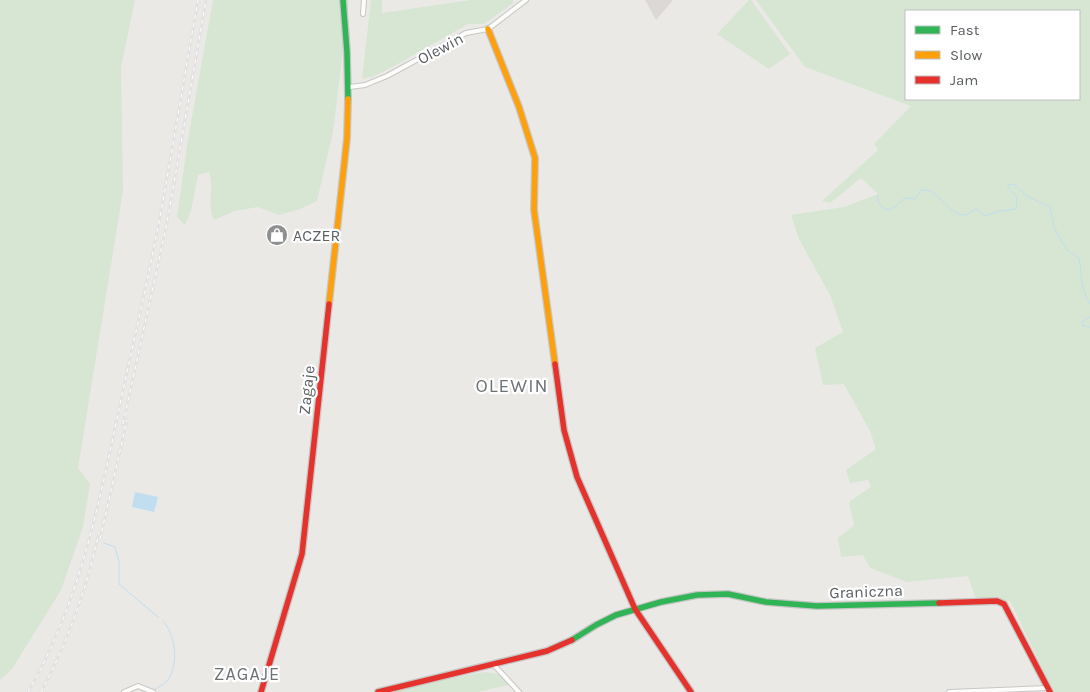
<svg xmlns="http://www.w3.org/2000/svg" width="1090" height="692" viewBox="0 0 1090 692" font-family="Karla,sans-serif">
<rect width="100%" height="100%" fill="#ebe9e6"/>
<!-- industrial -->
<path fill="#dbd8d6" d="M645,0H673L656,20Z"/>
<!-- green -->
<g fill="#d7e5d3" fill-rule="evenodd">
<path d="M0,0H135L121,67L123,191L78,468L90,484L83,527L61,590L12,669L0,680Z"/>
<path d="M213,0H349L333,132L317,201L300,209L279,215L258,207L235,211L214,220C206,203 215,190 209,172L198,175L191,211L185,225L177,217L188,139Z"/>
<path d="M371,0H382V13L471,0H513V3L484,24H468L396,65L372,77L362,79Z"/>
<path d="M749,0H751L790,54L769,69L717,34Z"/>
<path d="M756,0H1090V692H1054L1010,601L976,599L968,576L907,582L870,568L863,555L841,557L838,538L854,525L849,502L871,487L868,480L850,483L846,470L876,449L870,431L844,384L823,385L815,348L843,332L830,295L799,239L791,215L844,207L878,194L861,178L830,203L822,201L878,150L874,144L911,106L805,67ZM906,11H1079V99H906Z"/>
<path d="M485,672L499,674L509,685L477,692H394L435,681Z"/>
</g>
<!-- water -->
<path fill="#c0def0" d="M135,492L158,497L154,512L132,507Z"/>
<g fill="none" stroke-linecap="round" stroke-linejoin="round">
<!-- stream -->
<g stroke="#c0def0" stroke-width="1">
<path d="M878,195C876,204 882,208 889,210L895,207L905,198L915,199L921,190C939,188 945,211 962,215C968,216 972,210 977,209L985,216L1000,211L1016,209L1017,197L1008,188V185L1014,184L1028,197L1050,207L1054,227L1062,242L1068,251L1079,258C1083,278 1079,285 1090,304"/>
<path d="M1090,317L1082,322L1083,326L1090,327"/>
<path d="M104,543L115,547L119,562V584L158,617"/>
<path d="M154,690C159,687 166,683 169,678C179,662 175,634 163,621"/>
</g>
<!-- street casing -->
<g stroke="#c7c7c6" stroke-width="6">
<g id="street">
<path d="M363,14L364,0"/>
<path d="M350,87L365,85L387,76L466,33L488,29L526,0"/>
<path d="M493,664L519,692"/>
<path d="M124,692L138,686L153,692"/>
<path d="M949,692L1047,688"/>
</g>
</g>
<!-- fast casing -->
<g stroke="#c5c6c5" stroke-width="8">
<g id="fast">
<path d="M343,0L347,52L348,99"/>
<path d="M572,640L596,625L616,615L661,602L697,595L728,594L766,602L817,606L939,603"/>
</g>
</g>
<!-- slow casing -->
<g stroke="#c5c6c5" stroke-width="8">
<g id="slow">
<path d="M488,29L519,107L535,158L534,210L555,364"/>
<path d="M329,304L347,138L348,99"/>
</g>
</g>
<!-- jam casing -->
<g stroke="#c5c6c5" stroke-width="8">
<g id="jam">
<path d="M555,364L564,430L577,477L635,609L691,692"/>
<path d="M939,603L997,601L1004,604L1050,692"/>
<path d="M261,692L302,554L329,304"/>
<path d="M378,692L547,651L572,640"/>
</g>
</g>
<!-- street -->
<use href="#street" stroke="#fcfcfb" stroke-width="4"/>
<!-- fast -->
<use href="#fast" stroke="#30b455" stroke-width="5.5"/>
<!-- slow -->
<use href="#slow" stroke="#ff9f0a" stroke-width="5.5"/>
<!-- jam -->
<use href="#jam" stroke="#e5322d" stroke-width="5.5"/>
<!-- rail casing -->
<g stroke="#e2e2e2" stroke-width="3">
<g id="rail">
<path d="M123,424L167,223L206,0"/>
<path d="M100,539L127,420"/>
<path d="M28,692C82,599 101,494 123,390C137,327 151,265 163,201C175,134 186,67 198,0"/>
<path d="M41,692C68,641 87,588 99,532"/>
</g>
</g>
<!-- rail -->
<use href="#rail" stroke="#fff" stroke-width="1" stroke-dasharray="4" stroke-linecap="butt"/>
</g>
<!-- icons -->
<defs>
<g id="shop-disc" transform="scale(1.125)"><circle r="9.5" fill="#8e9091" stroke="#fff"/><path d="M-5-2.5h2.3a2.7 3.5 0 0 1 5.4 0H5L5.5 6h-11ZM-1.5-2.5h3a1.5 2.3 0 0 0-3 0Z" fill="#fff"/></g>
</defs>
<g fill-rule="evenodd">
<use href="#shop-disc" x="277" y="235"/>
</g>
<g text-anchor="middle" stroke-width="4.5" stroke-linejoin="round" paint-order="stroke">
<!-- street labels -->
<g font-size="16" fill="#5c6063" stroke="#fff">
<text transform="translate(440 48) rotate(-28)" y="6">Olewin</text>
<text transform="translate(306 390) rotate(-84)" y="6">Zagaje</text>
<text transform="translate(866 591) rotate(-2)" y="6">Graniczna</text>
</g>
<!-- poi labels -->
<g font-size="16" fill="#5c6063" stroke="#fff" text-anchor="start">
<text x="293" y="241">ACZER</text>
</g>
<!-- neighbourhood labels -->
<g font-size="18" letter-spacing="1" fill="#6d7275" stroke="#fff">
<text x="247" y="680">ZAGAJE</text>
</g>
<!-- quarter labels -->
<g font-size="19" letter-spacing="1" fill="#6d7275" stroke="#fff">
<text x="512" y="392">OLEWIN</text>
</g>
</g>
<!-- legend -->
<rect x="905" y="10" width="175" height="90" fill="#ffffff" stroke="#bebfc1"/>
<rect x="915" y="26" width="25" height="8" fill="#30b455" stroke="#bebfc1"/>
<text x="950" y="35" font-size="15" fill="#5c6063">Fast</text>
<rect x="915" y="51" width="25" height="8" fill="#ff9f0a" stroke="#bebfc1"/>
<text x="950" y="60" font-size="15" fill="#5c6063">Slow</text>
<rect x="915" y="76" width="25" height="8" fill="#e5322d" stroke="#bebfc1"/>
<text x="950" y="85" font-size="15" fill="#5c6063">Jam</text>
</svg>
